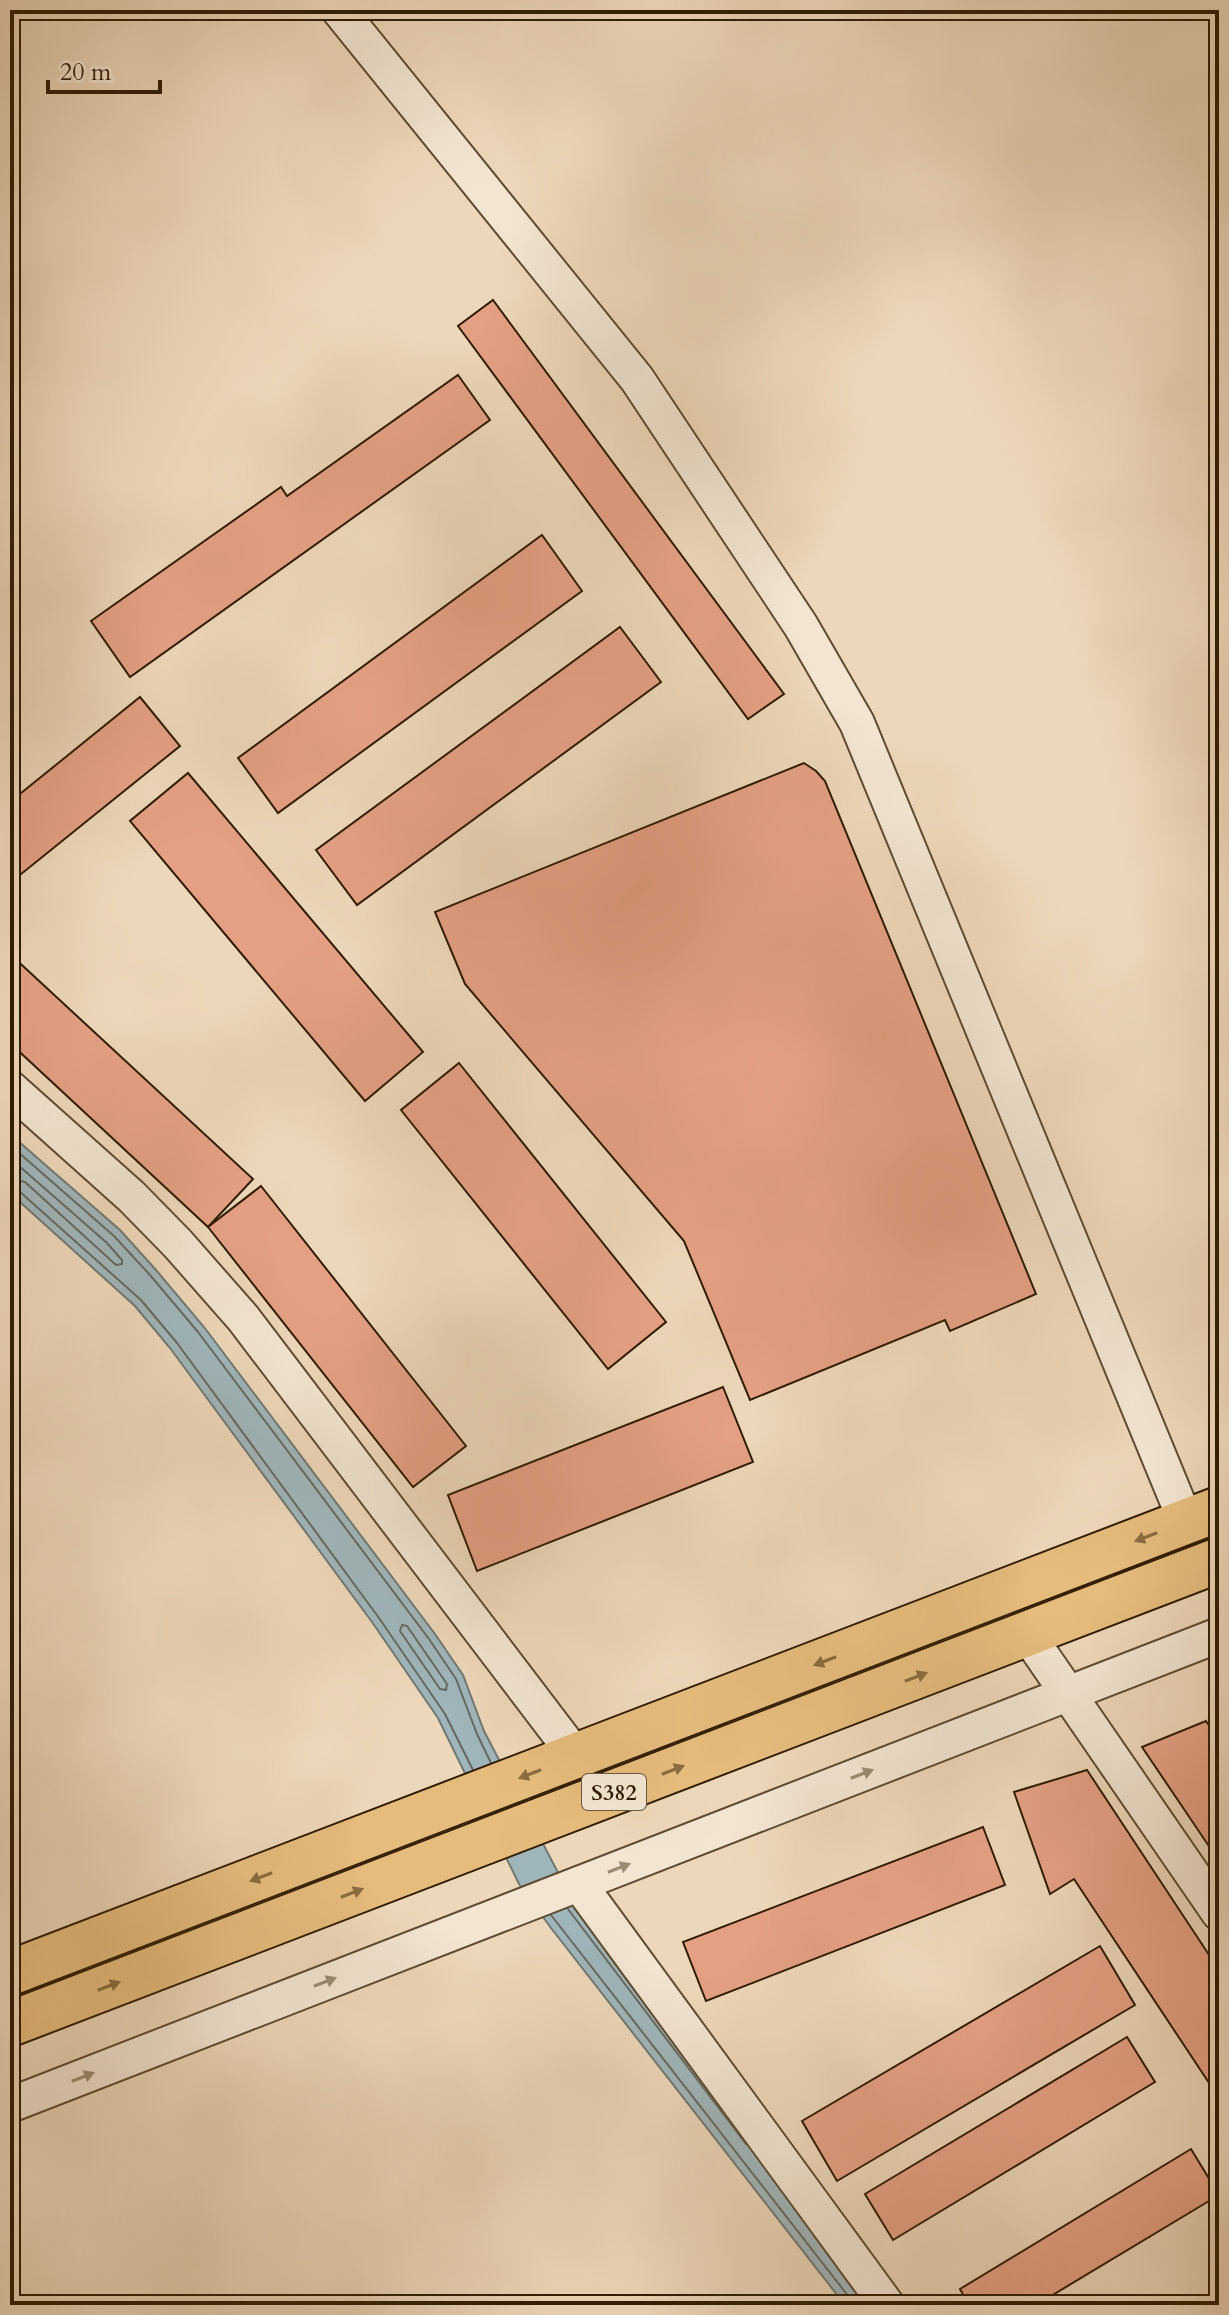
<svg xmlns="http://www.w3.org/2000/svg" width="1229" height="2315" viewBox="0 0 1229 2315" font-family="Cardo,serif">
<rect width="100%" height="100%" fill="#edd7ba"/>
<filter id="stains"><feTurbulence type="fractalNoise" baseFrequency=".0025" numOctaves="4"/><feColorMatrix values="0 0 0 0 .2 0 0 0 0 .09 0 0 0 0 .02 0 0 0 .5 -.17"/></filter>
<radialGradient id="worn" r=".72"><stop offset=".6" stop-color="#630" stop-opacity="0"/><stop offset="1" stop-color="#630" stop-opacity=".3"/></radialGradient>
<!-- water -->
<path fill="#9fb6bc" stroke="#727872" stroke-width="2" d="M10,1134L120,1230L156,1270L204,1327L435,1634L463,1675L484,1731L576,1907L878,2305H845L551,1928L519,1884L438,1718L372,1622L170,1348L135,1306L10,1193Z"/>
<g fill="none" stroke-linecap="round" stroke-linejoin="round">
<!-- shore -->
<g stroke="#67695f" stroke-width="2">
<path d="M10,1145L114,1236L150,1275L198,1332L429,1639L456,1679L477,1734L491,1763"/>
<path d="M10,1158L107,1243L122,1260V1264L116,1265L25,1182L10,1178"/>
<path d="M10,1188L19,1191L141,1300L177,1343L379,1618L445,1714L473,1770"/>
<path d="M402,1625L407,1626L447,1684L446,1690L440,1689L400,1631Z"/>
<path d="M568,1909L746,2144"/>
<path d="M551,1915L849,2297L851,2305"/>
</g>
</g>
<!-- building -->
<g fill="#e5a084" stroke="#2f1c02" stroke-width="2">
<path d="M493,300L784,694L748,719L458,326Z"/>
<path d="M458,375L490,420L130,677L91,621L281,487L287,496Z"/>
<path d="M542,535L582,591L278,813L238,758Z"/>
<path d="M620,627L661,682L357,905L316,850Z"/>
<path d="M140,697L180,746L10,883V802Z"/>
<path d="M804,763L816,771L825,781L1036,1294L950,1331L945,1320L750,1400L684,1241L465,984L435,912Z"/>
<path d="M188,773L423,1052L365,1101L130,821Z"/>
<path d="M10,954L253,1179L208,1227L10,1043Z"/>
<path d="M459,1063L666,1322L608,1369L401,1110Z"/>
<path d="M261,1186L466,1446L413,1487L208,1227Z"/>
<path d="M723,1387L753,1462L477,1571L448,1495Z"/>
<path d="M1206,1721L1219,1740V1861L1142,1747Z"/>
<path d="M1087,1770L1219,1970V2098L1074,1879L1050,1894L1014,1792Z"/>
<path d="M983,1827L1005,1885L706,2001L683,1942Z"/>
<path d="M1100,1946L1135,2005L837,2181L802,2121Z"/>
<path d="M1127,2037L1155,2082L893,2240L865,2194Z"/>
<path d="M1191,2149L1219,2195L1036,2305H969L960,2289Z"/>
</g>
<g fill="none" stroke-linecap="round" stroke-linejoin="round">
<!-- minor casing -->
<g stroke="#5e4b30" stroke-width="38">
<g id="minor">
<path d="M339,10L637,379L801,626L857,723L1186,1522"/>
<path d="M10,1088L132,1197L178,1244L243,1318L576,1756"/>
<path d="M1027,1634L1219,1913"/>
<path d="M579,1884L887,2305"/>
<path d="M10,2105L1219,1635"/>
</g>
</g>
<!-- primary casing -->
<g stroke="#2f1c02" stroke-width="48">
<g id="primary">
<path d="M10,1973L1219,1509"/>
<path d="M10,2024L1219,1560"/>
</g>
</g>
<!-- minor -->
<use href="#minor" stroke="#f3e5d2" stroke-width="34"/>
<!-- primary -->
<use href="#primary" stroke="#e6bc7d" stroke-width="44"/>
</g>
<!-- one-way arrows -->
<defs><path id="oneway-solid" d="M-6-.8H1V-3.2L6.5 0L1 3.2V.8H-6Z" transform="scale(2)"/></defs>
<g fill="#8a6c40">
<use href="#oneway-solid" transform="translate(1146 1537) rotate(159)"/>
<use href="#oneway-solid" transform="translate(825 1661) rotate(159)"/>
<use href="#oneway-solid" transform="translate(916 1677) rotate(-21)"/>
<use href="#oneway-solid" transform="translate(673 1770) rotate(-21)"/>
<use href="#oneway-solid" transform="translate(530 1774) rotate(159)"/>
<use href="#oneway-solid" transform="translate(261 1877) rotate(159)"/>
<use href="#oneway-solid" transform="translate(352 1893) rotate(-21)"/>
<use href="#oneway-solid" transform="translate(109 1986) rotate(-21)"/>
</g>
<g fill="#9b8b74">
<use href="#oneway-solid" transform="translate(862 1774) rotate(-21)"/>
<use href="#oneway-solid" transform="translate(619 1868) rotate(-21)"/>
<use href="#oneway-solid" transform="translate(325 1982) rotate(-21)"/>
<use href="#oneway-solid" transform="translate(83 2077) rotate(-21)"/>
</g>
<g text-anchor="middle" stroke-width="6" stroke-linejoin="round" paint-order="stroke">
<!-- shield labels -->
<rect fill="#f3e5d2" stroke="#6a5840" stroke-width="2" x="582" y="1774" width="64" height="36" rx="6"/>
<g font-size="22" font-weight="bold" fill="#2f1c02">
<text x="614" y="1800">S382</text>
</g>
</g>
<!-- margin -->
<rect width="1229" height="2315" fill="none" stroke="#edd7ba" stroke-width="40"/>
<rect x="12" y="12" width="1205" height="2291" fill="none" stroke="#2f1c02" stroke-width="4"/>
<rect x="20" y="20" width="1189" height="2275" fill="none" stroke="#2f1c02" stroke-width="2"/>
<!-- scale -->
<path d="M48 80v12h112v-12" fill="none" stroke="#2f1c02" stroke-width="4"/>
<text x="60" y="80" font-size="24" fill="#2f1c02" stroke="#f3e5d2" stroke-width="6" paint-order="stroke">20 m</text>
<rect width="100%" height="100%" filter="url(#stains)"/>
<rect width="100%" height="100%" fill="url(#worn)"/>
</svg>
